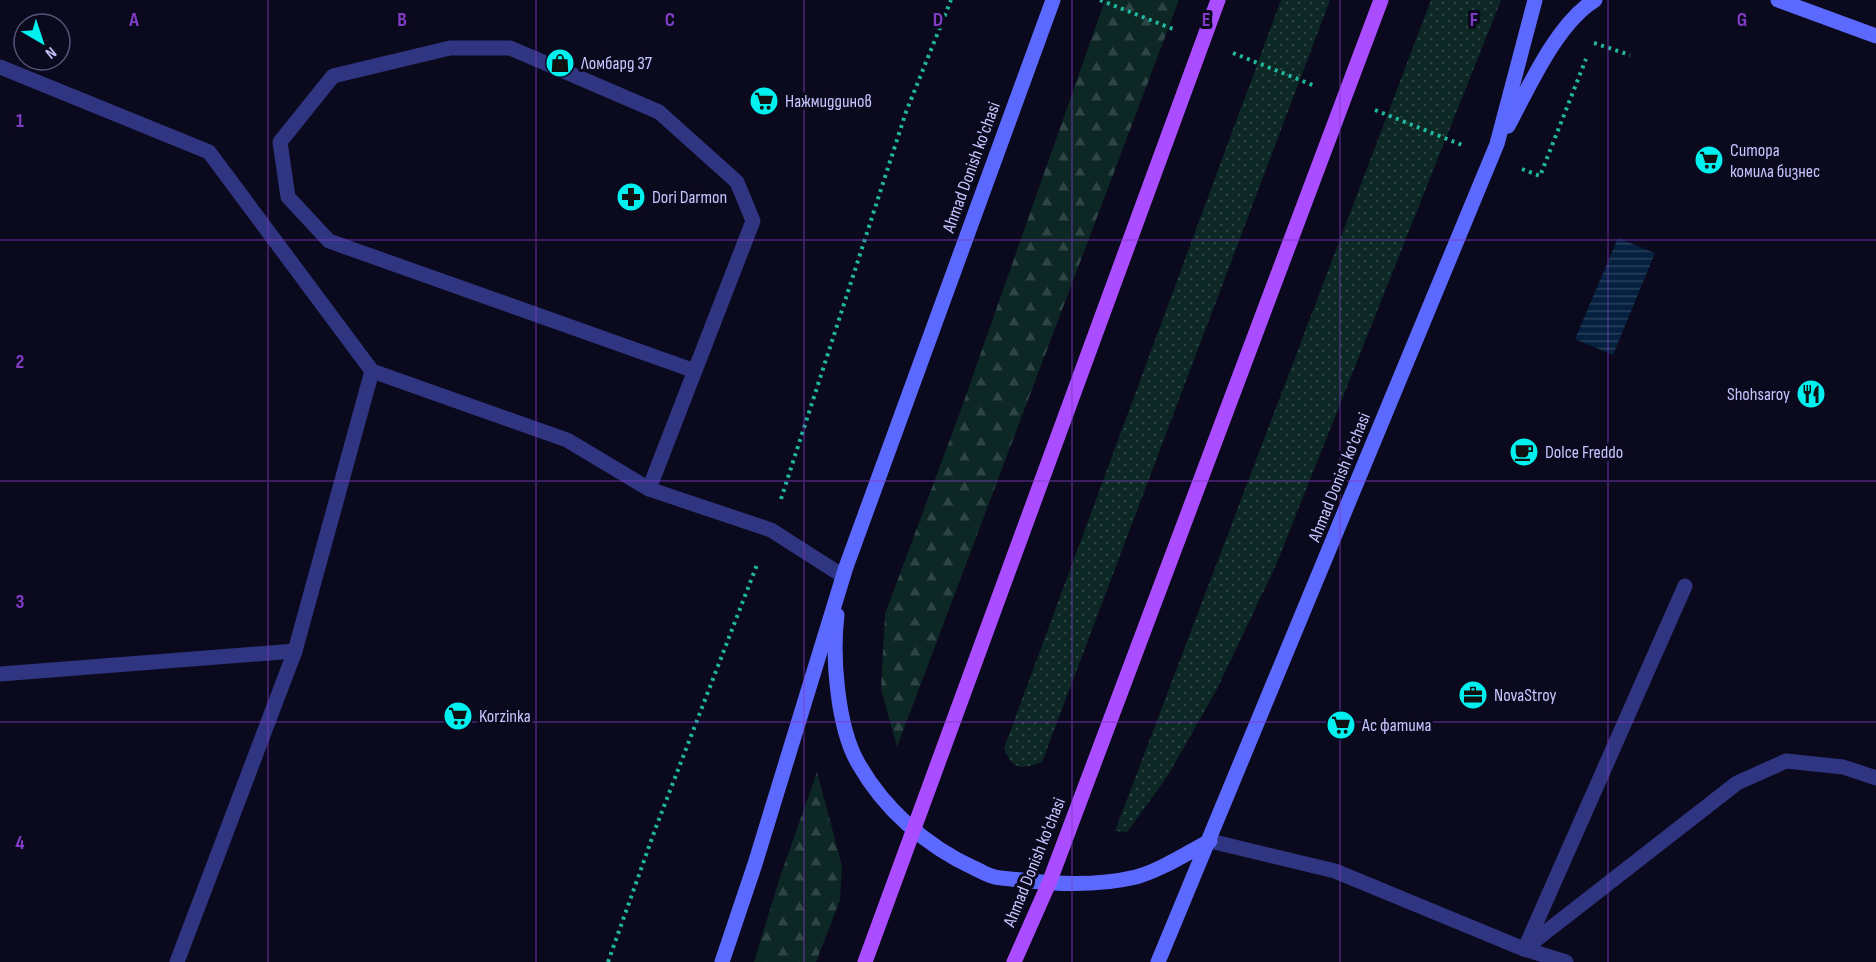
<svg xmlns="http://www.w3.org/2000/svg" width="1876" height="962" viewBox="0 0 1876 962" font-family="'Sofia Sans Condensed',sans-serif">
<defs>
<pattern id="grass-dots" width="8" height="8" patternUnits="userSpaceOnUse" patternTransform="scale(1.5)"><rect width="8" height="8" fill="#0c2724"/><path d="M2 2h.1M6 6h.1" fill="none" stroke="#2e4545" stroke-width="1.8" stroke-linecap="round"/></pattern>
<pattern id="forest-firs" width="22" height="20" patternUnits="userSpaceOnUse" patternTransform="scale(1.5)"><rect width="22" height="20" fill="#0c2724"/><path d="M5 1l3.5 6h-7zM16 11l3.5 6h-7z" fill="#2e4545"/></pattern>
<pattern id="water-rules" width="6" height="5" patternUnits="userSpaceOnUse" patternTransform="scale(1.5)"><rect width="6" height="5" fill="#06213f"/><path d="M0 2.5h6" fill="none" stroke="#29405c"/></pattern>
</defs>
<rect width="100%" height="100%" fill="#0b091d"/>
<!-- grass -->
<g fill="url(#grass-dots)">
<path d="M1281,0H1330L1042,762C1022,770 1012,770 1004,748Z"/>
<path d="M1431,0H1501L1276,565L1217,689L1167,777L1127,832L1115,831Z"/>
</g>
<!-- forest -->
<g fill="url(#forest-firs)">
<path d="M1105,0H1179L897,747L881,689L885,614L959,415Z"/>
<path d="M817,772L842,866L840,900L816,962H754L780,877Z"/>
</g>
<!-- water -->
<path fill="url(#water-rules)" d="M1618,238L1655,253L1613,355L1575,339Z"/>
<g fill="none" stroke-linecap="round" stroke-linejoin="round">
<!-- path -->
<g stroke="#21b79f" stroke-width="4" stroke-dasharray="3 4.5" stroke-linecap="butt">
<path d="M1100,0L1173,29"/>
<path d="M1594,43L1630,55"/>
<path d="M1233,53L1315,86"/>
<path d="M1375,110L1462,145"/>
<path d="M1522,169L1540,176L1586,59"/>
<path d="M781,499L906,112L951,0"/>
<path d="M608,962L656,827L758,562"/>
</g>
<!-- lane -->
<g stroke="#303581" stroke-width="15">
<path d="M0,67L209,152L372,371L567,440L649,489L771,530L843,576"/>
<path d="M649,489L753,221L737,182L659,112L510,48H450L333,76L280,142L288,197L329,241L695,371"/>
<path d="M0,674L295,651"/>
<path d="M1210,841L1335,871L1524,949L1566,962"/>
<path d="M1525,948L1685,586"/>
<path d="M1524,949L1737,783L1786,761L1843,767L1876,778"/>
<path d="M177,962L295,651L372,371"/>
</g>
<!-- secondary -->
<g stroke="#5c69ff" stroke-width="15">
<path d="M1778,0L1876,36"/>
<path d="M1508,126C1529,87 1557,23 1595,0"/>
<path d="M837,615C832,656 837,726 858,763C884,809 926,846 974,868C981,871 988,876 995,877C1004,879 1014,879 1022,880C1061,885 1098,886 1136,877C1161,870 1187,853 1210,841"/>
<path d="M722,962L755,864L846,567L1053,0"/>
<path d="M1158,962L1497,144L1535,0"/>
</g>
<!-- primary -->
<g stroke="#aa4cff" stroke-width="15">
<path d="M865,962L1218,0"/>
<path d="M1014,962L1049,883L1381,0"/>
</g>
</g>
<!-- grid -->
<path fill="none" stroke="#823bc5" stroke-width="1.5" stroke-opacity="0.55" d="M268,0V962M536,0V962M804,0V962M1072,0V962M1340,0V962M1608,0V962M0,240H1876M0,481H1876M0,722H1876"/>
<!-- icons -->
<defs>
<g id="shop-disc" transform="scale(1.5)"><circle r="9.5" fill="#00f0f0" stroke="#0b091d"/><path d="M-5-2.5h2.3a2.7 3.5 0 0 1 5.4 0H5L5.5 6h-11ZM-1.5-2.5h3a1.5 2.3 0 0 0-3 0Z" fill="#111"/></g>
<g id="supermarket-disc" transform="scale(1.5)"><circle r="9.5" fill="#00f0f0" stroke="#0b091d"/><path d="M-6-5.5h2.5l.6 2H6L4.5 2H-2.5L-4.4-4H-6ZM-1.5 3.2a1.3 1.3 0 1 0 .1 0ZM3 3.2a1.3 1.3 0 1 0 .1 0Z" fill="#111"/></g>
<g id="pharmacy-disc" transform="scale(1.5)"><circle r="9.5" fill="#00f0f0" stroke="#0b091d"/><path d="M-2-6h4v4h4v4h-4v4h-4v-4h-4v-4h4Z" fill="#111"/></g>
<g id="restaurant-disc" transform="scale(1.5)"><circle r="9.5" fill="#00f0f0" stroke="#0b091d"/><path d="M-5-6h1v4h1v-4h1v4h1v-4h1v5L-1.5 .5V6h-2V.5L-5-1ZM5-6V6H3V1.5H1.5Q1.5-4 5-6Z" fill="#111"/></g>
<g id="cafe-disc" transform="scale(1.5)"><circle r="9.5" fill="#00f0f0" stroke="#0b091d"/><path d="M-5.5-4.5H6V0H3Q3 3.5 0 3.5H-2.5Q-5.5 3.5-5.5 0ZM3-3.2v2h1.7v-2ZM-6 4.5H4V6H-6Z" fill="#111"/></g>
<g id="office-disc" transform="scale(1.5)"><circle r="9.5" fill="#00f0f0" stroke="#0b091d"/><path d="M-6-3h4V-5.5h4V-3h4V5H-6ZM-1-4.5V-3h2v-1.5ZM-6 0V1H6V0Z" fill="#111"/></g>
</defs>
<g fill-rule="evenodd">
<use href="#shop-disc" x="560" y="63"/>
<use href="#supermarket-disc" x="764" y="101"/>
<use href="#supermarket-disc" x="1709" y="160"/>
<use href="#pharmacy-disc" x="631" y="197"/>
<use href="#restaurant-disc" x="1811" y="394"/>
<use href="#cafe-disc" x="1524" y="452"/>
<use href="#office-disc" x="1473" y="695"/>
<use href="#supermarket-disc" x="458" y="716"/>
<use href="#supermarket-disc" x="1341" y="725"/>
</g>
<g text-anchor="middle" stroke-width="6" stroke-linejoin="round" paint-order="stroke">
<!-- poi labels -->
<g font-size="18" fill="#c6c5ff" stroke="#0b091d" text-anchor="start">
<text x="581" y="69">Ломбард 37</text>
<text x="785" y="107">Нажмиддинов</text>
<text x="1730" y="156">Ситора<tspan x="1730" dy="21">комила бизнес</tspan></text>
<text x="652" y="203">Dori Darmon</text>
<text x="1790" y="400" text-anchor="end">Shohsaroy</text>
<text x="1545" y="458">Dolce Freddo</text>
<text x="1494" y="701">NovaStroy</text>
<text x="479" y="722">Korzinka</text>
<text x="1362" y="731">Ас фатима</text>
</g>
<!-- street labels -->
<g font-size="18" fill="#c6c5ff" stroke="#0b091d">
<text transform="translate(971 167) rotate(-70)" y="6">Ahmad Donish ko'chasi</text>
<text transform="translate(1339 477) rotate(-68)" y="6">Ahmad Donish ko'chasi</text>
<text transform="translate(1034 862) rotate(-68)" y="6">Ahmad Donish ko'chasi</text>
</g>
</g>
<g font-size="20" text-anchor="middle" font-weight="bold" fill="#823bc5" stroke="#0b091d" stroke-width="6" stroke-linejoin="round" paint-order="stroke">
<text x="134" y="26">A</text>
<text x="402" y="26">B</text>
<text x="670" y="26">C</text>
<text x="938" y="26">D</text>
<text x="1206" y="26">E</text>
<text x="1474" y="26">F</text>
<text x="1742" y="26">G</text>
<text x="20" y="127">1</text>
<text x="20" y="368">2</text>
<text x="20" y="608">3</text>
<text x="20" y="849">4</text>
</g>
<!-- north arrow -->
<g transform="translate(42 42) rotate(141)"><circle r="28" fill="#0b091d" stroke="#565477" stroke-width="1.5"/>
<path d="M0-4.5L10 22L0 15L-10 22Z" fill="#00f0f0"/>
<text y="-9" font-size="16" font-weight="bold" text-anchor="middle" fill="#c6c5ff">N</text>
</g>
</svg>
